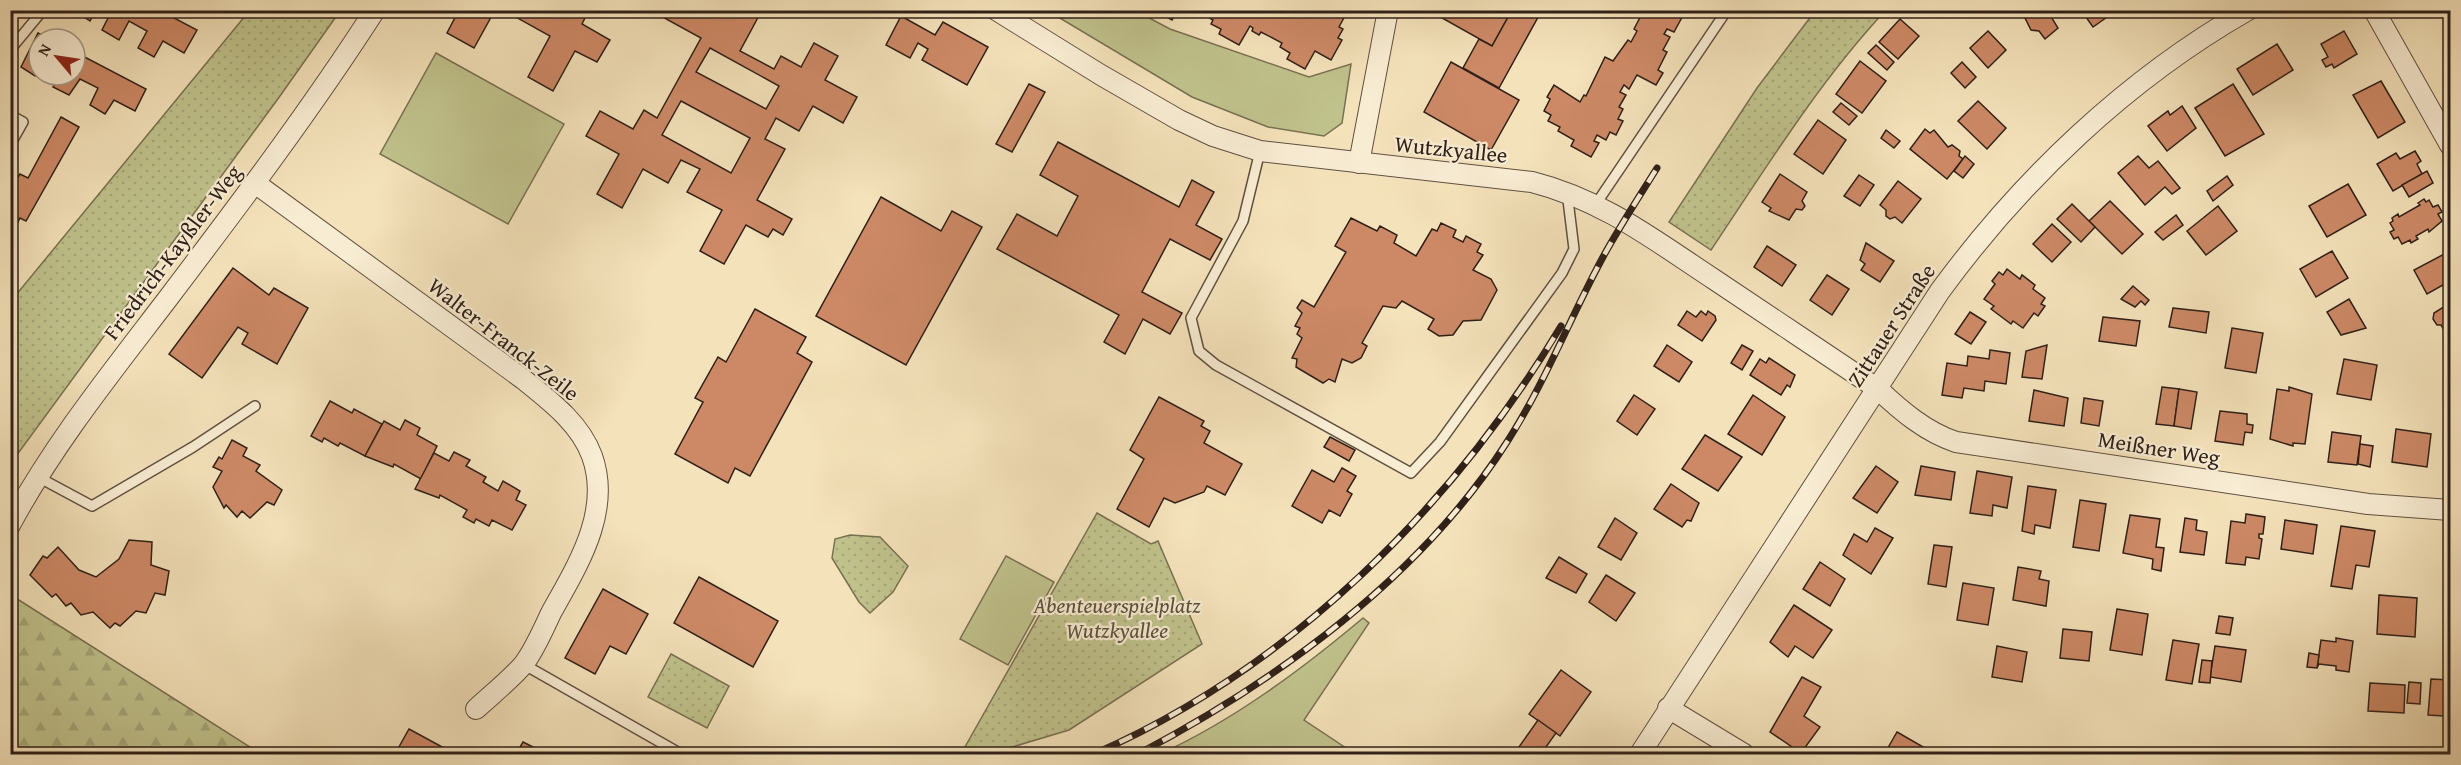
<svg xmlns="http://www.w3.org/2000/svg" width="2461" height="765" viewBox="0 0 2461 765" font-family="'Gentium Book Plus',serif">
<defs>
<pattern id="forest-firs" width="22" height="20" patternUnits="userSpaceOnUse" patternTransform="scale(1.5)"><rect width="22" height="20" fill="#c0c28c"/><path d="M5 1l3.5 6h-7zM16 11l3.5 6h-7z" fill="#a5a678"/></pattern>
<pattern id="park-dots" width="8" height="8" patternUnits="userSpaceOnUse" patternTransform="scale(1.5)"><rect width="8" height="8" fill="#c0c28c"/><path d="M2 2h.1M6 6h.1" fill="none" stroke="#a5a678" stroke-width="1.8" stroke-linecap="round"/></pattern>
</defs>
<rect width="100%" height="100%" fill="#f4e2ba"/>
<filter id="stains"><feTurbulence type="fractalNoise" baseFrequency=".00333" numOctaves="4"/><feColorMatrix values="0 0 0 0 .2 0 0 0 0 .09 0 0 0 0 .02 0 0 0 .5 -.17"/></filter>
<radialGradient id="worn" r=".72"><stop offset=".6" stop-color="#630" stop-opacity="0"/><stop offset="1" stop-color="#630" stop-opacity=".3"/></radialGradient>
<!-- green -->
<g fill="#c0c28c" stroke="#787152" stroke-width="1.5">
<path d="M1048,11H1136L1170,29L1309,77L1351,64L1342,123L1324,136L1268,127L1192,97Z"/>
<path d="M436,53L564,124L508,224L380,154Z"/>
<path d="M1006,556L1054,582L1008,665L960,639Z"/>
<path d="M1363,618L1369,623L1304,720L1355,754H1160C1234,720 1301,670 1363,618Z"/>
</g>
<!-- forest -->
<path fill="url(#forest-firs)" stroke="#787152" stroke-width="1.5" d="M11,595L261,754H11Z"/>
<!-- park -->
<g fill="url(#park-dots)" stroke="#787152" stroke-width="1.5">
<path d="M250,10L340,11L280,96L11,463V301Z"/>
<path d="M1815,11H1885C1818,83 1766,168 1711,250L1669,222L1757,88Z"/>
<path d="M1097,513L1151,544L1158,541L1202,644L1069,730L989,754H961Z"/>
<path d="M850,535L880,537L908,566L893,592L870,613L859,602L832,558L835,539Z"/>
<path d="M671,654L729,686L707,728L648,697Z"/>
</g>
<!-- building -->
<g fill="#cd8966" stroke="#2f2019" stroke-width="1.5" fill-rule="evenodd">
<path d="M73,10H96L90,21Z"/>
<path d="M112,10H159L197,30L184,53L163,41L154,57L138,48L147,31L129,21L119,40L102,30Z"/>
<path d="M459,10H495L474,48L447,33Z"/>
<path d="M503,10H557L564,15L566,10H589L582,24L610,40L597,62L575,51L553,91L528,77L550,36Z"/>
<path d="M650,10H762L740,51L774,69L781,56L801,67L814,43L838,56L825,80L857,97L843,123L813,106L799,131L776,118L765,139L785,149L757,200L792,219L783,235L773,229L768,237L746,225L724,264L700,251L722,210L687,192L700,169L681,160L668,183L643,169L622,208L597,194L619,154L586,136L600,111L633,129L644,110L657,118L701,38ZM710,48L779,86L766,109L696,72ZM681,101L750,138L731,173L662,135Z"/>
<path d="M1154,10H1178L1172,20Z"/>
<path d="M1196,10H1290L1308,16L1311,10H1340L1346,14L1339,27L1343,29L1338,38L1342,40L1331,60L1315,51L1305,69L1287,59L1290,53L1280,47L1282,43L1261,32L1259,35L1252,31L1253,28L1250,26L1239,45L1219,34L1221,29L1211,24L1213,20Z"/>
<path d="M1438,10H1512L1492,46L1435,14Z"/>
<path d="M1512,10H1542L1499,88L1463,68L1479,39L1492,46Z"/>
<path d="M1644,10H1686L1674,32L1667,29L1664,34L1670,37L1663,50L1667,52L1658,70L1663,73L1656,85L1637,75L1629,89L1624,85L1620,92L1626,95L1619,107L1623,109L1618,119L1623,121L1616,135L1610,132L1606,140L1597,135L1594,141L1599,143L1591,157L1571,146L1574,140L1558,131L1560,127L1548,121L1551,115L1544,111L1550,99L1547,97L1554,85L1580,102L1584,95L1586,96L1605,57L1613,61L1628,40L1631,42L1637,31L1634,29Z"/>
<path d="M2021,10H2047L2058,28L2045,39L2039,31L2031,30Z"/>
<path d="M2081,10H2117L2093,27Z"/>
<path d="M901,16L935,35L943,22L988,47L967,85L922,60L928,49L918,43L910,58L886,45Z"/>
<path d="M1900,19L1919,36L1898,59L1879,42Z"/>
<path d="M1988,31L2006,50L1988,68L1970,48Z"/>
<path d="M2344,31L2357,54L2334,68L2332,64L2326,67L2322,60L2328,57L2321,44Z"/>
<path d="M38,33L50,39H39V69L35,76L21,67Z"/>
<path d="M2277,44L2293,70L2253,95L2237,69Z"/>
<path d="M1876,45L1894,62L1887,70L1868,53Z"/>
<path d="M75,52L146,89L135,111L114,100L105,114L90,105L98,88L80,79L69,95L53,87L61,75H75Z"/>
<path d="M1860,61L1886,81L1862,113L1836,94Z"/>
<path d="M1451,62L1519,100L1491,150L1424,112Z"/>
<path d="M1962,62L1976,77L1965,88L1951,73Z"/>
<path d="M2381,81L2405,122L2378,138L2353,95Z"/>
<path d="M1029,84L1045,92L1012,152L996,144Z"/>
<path d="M2233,84L2264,134L2225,156L2195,108Z"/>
<path d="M1978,101L2006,128L1987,149L1958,121Z"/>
<path d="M1841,103L1857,116L1849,125L1833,112Z"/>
<path d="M2182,106L2196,128L2167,151L2148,126L2168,111L2170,115Z"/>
<path d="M61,117L79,127L26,221L20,218L10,238V190L20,174L28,178Z"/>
<path d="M1818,120L1846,140L1823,174L1794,154Z"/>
<path d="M1925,129L1930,133L1934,130L1948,147L1952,145L1960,151L1959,156L1963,159L1947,179L1910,149Z"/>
<path d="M1886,130L1900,141L1894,148L1881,138Z"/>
<path d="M1058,142L1179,207L1192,180L1214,192L1196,225L1222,239L1210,260L1170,239L1142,292L1182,313L1170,334L1143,319L1125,354L1104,342L1119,315L997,249L1017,214L1057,236L1078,196L1040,175Z"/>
<path d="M2415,151L2421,161L2417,164L2422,174L2393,191L2377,164L2396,153L2400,159Z"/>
<path d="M1965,156L1974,164L1963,178L1954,171Z"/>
<path d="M2138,156L2149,168L2158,161L2180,188L2172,194L2165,187L2145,205L2118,173Z"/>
<path d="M2427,171L2433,183L2409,197L2402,185Z"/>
<path d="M1780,174L1807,192L1802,201L1805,206L1802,210L1796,209L1789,220L1769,211L1771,208L1762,202Z"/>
<path d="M1859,175L1874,185L1860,206L1844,196Z"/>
<path d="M2227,176L2233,185L2213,201L2207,191Z"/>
<path d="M1898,181L1921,199L1902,223L1895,217L1890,219L1886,216V210L1880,205Z"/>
<path d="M2348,184L2366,215L2327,237L2309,206Z"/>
<path d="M881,197L941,231L952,211L982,227L906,365L816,316Z"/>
<path d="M2424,199L2426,202L2429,200L2433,207L2438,205L2442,212L2438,214L2442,221L2429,232L2428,229L2416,236L2418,239L2411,243L2410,240L2402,244L2398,237L2394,239L2390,232L2394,230L2390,223L2393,221L2392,218L2398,214L2399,217L2420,205L2418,203Z"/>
<path d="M2110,201L2143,234L2122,254L2089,221Z"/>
<path d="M2072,204L2095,227L2081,242L2057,219Z"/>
<path d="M2218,206L2237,231L2206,255L2187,231Z"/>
<path d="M2176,215L2183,225L2163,240L2155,232Z"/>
<path d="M1351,218L1377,231L1380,226L1397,235L1394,243L1416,256L1432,229L1437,231L1441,223L1456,230L1453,237L1463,242L1466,236L1481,244L1477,252L1483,255L1473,270L1491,279L1497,290L1481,320L1463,321L1453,335L1439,336L1428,329L1434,319L1402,301L1396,308L1383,306L1362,343L1367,346L1361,358L1352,363L1342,359L1335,382L1329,379L1323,383L1296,367L1297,359L1292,358L1302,338L1297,334L1300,328L1295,326L1302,313L1297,308L1302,300L1314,307L1346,252L1335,246Z"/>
<path d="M2052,224L2071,242L2052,262L2033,244Z"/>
<path d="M1866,243L1894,261L1880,282L1861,270L1865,264L1860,260Z"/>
<path d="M1767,246L1796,265L1782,286L1754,267Z"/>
<path d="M2332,251L2348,278L2316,297L2300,269Z"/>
<path d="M2450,251V281L2427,294L2414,270Z"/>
<path d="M233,268L269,295L274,288L308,308L277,364L242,344L248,333L238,327L202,378L169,354Z"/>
<path d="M2007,269L2020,279L2022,275L2035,285L2033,289L2045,298L2041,304L2045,306L2038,316L2034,313L2023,328L2013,321L2011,324L1991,309L1994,306L1984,299L1995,284L1992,281L1999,272L2003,275Z"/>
<path d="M1827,275L1849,289L1832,315L1810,300Z"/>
<path d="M2133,286L2149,300L2145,305L2141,301L2135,307L2121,299Z"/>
<path d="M2349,299L2366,328L2341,335L2327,312Z"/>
<path d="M2450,300V341L2441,325H2437L2433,319L2434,313L2447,305Z"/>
<path d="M2173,308L2209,312L2206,333L2169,327Z"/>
<path d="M755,309L806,337L797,353L812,362L750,476L735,468L728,483L675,454L703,402L695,398L718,357L726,362Z"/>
<path d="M1687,311L1696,317L1701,311L1706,315L1708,311L1715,316L1716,320L1702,341L1678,325Z"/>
<path d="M1970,312L1986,322L1971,344L1955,334Z"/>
<path d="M2103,317L2140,321L2136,346L2099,341Z"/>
<path d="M2232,328L2263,333L2256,373L2225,368Z"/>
<path d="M1667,345L1692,362L1679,382L1654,366Z"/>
<path d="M1742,345L1753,351L1742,370L1731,363Z"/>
<path d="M2047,345L2042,379L2022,377L2026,351Z"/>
<path d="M1990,350L2010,353L2006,384L1985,381L1984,391L1964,388L1962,398L1942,395L1947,363L1967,366L1968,356L1989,359Z"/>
<path d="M1769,358L1795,375L1790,387L1787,385L1781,395L1750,375L1760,359L1766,363Z"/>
<path d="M2344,359L2377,365L2371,400L2337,394Z"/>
<path d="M2162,387L2179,389L2174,426L2156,424Z"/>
<path d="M2289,387L2312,394L2305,444L2293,443V446L2270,439L2277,389L2289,391Z"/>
<path d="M2179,389L2197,392L2191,429L2174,426Z"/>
<path d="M2034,390L2068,398L2064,426L2029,421Z"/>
<path d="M1634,395L1655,409L1637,435L1617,421Z"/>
<path d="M1753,395L1785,417L1762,455L1728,434Z"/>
<path d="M1159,397L1204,421L1201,426L1210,431L1204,443L1242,464L1225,495L1207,486L1204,492L1175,503L1164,498L1149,527L1117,509L1144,459L1130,450Z"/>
<path d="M2084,398L2103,401L2099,426L2081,423Z"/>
<path d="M330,401L352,413L354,409L382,424L365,456L340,443L338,446L324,438L322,442L311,436Z"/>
<path d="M2220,411L2247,414V424L2253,425L2252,433L2245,432L2243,445L2215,441Z"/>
<path d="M405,420L420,428L417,435L437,446L421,479L394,464L393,467L365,456L384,421L400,430Z"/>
<path d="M2396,429L2431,434L2427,467L2392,462Z"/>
<path d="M2332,432L2361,436L2357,465L2328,462Z"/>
<path d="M1705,435L1742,457L1718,491L1682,469Z"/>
<path d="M1330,437L1355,450L1349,461L1324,447Z"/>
<path d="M232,440L247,448L243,456L260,465L256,471L282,490L274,505L267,502L250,518L242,511L237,517L226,505L224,508L213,487L222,471L213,467L219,457L222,459Z"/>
<path d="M2360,444L2373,446L2370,467L2358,464Z"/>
<path d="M454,452L470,460L466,466L486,477L483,482L498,491L503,481L520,491L516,500L526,505L512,530L492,520L489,526L476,519L474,523L463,517L467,510L440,495L439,498L415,489L434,453L449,461Z"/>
<path d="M1876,466L1898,482L1877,513L1853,498Z"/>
<path d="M1921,466L1955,472L1951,500L1915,495Z"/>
<path d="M1342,468L1356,476L1347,491L1352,494L1340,516L1329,510L1322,523L1292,506L1312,470L1334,482Z"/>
<path d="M1977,471L2012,477L2007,508L1993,505L1992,516L1970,513Z"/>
<path d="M1671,484L1699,503L1691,521L1687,520L1682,527L1654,509Z"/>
<path d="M2028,486L2056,490L2050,528L2035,525L2034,534L2022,531Z"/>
<path d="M2080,500L2106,504L2099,551L2073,547Z"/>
<path d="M2246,514L2265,517L2263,534H2259V538L2262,539L2259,559L2246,557L2245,565L2226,563L2231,521L2245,523Z"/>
<path d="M2130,515L2160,519L2156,547L2164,548L2161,571L2152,569L2153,559L2123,553Z"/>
<path d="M1615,518L1637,533L1621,560L1598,547Z"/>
<path d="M2185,518L2197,520L2196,530L2207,532L2204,555L2180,552Z"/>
<path d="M2285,520L2317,525L2313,554L2281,549Z"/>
<path d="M2341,526L2375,531L2369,567L2356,565L2352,589L2331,586Z"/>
<path d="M1875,528L1893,538L1871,574L1843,555L1854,534L1867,542Z"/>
<path d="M129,540L152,542L151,565L169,571L165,595L155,593L146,613L136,611L120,626L115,623L110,628L93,612L81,615L71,603L66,606L56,594L52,597L30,575L43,556L47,558L58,547L79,570L96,577L119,559Z"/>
<path d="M1934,545L1952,547L1946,587L1928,584Z"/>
<path d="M1559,557L1587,574L1576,593L1546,578Z"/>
<path d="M1820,562L1845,579L1830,606L1803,589Z"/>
<path d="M2450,563V619H2447L2444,564Z"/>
<path d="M2018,567L2041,571L2039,579L2049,581L2046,606L2013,600Z"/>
<path d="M1606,575L1635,593L1616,621L1589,602Z"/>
<path d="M699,577L778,621L753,667L674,623Z"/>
<path d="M1963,583L1994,588L1988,625L1957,620Z"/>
<path d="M603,589L648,614L626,654L610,646L595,674L565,658Z"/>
<path d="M2379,595L2417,598L2415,637L2377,634Z"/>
<path d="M1794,605L1832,630L1813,658L1795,646L1788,657L1770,642Z"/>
<path d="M2117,609L2148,614L2142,655L2110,650Z"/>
<path d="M2219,616L2233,618L2230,635L2216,633Z"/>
<path d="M2063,629L2092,632L2089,661L2060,658Z"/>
<path d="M2336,638L2353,641L2349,672L2336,670V666L2319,664L2317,668L2321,640L2336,642Z"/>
<path d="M2173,640L2199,644L2192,684L2166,680Z"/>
<path d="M1997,646L2027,652L2022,682L1992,677Z"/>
<path d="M2215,646L2246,650L2241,682L2210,677Z"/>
<path d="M2309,653L2319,655L2317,668L2307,667Z"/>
<path d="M2202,660L2212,661L2210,683L2199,682Z"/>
<path d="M1561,670L1591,692L1560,736L1529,714Z"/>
<path d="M1802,677L1821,687L1804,716L1820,727L1801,753L1770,732Z"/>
<path d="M2431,679L2450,680V721H2447L2444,716L2428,715Z"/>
<path d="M2409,682L2421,683L2420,704L2407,703Z"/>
<path d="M2370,683L2405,685L2404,713L2368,711Z"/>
<path d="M1538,720L1556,733L1541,754H1514Z"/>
<path d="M409,729L455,754H395Z"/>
<path d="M1897,732L1932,752L1931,754L1885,753Z"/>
<path d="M523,742L547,754H516Z"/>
</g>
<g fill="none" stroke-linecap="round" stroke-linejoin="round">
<!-- service casing -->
<g stroke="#605041" stroke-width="12">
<g id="service">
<path d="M10,50L43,10"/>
<path d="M10,115L23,122L10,145"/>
<path d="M1260,151L1243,221L1191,318L1199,351L1216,365L1411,473L1440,442L1562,273L1574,249L1567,192"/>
<path d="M1596,204L1727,10"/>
<path d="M38,477L92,506L193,447L255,406"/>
<path d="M523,664L681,754"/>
</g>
</g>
<!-- minor casing -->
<g stroke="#605041" stroke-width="22">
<g id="minor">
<path d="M996,10L1101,75L1179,120L1213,136L1260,151L1532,182C1603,200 1654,240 1715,280C1769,316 1824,353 1878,389C1901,411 1926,432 1956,442L2368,504L2450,510"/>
<path d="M2374,10L2450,145"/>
<path d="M1359,163L1388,10"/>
<path d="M255,183L523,379C549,400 580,423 592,456C612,512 577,566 551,613C543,630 534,651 523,665C509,681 491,695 476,709"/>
<path d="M10,525C53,445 111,373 166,301C238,206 310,111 375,10"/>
<path d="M1668,708L1744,754"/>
<path d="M1640,754L1940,291C2022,179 2127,79 2248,10"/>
</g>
</g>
<!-- service -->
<use href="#service" stroke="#f8ecd2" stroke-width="9"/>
<!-- minor -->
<use href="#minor" stroke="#f8ecd2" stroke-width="20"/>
<!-- rail casing -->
<g stroke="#2f2019" stroke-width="7">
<g id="rail">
<path d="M1094,754C1290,668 1452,508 1561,326"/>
<path d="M1138,754C1277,681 1421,577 1507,442C1545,383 1570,318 1603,257C1620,226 1639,197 1657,168"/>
</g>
</g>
<!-- rail -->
<use href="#rail" stroke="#f8ecd2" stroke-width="4.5" stroke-dasharray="14" stroke-linecap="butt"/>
</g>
<g text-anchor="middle" stroke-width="4.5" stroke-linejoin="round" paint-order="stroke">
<!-- street labels -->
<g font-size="22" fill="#2f2019" stroke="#f8ecd2">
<text transform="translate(1451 149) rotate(6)" y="8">Wutzkyallee</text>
<text transform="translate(172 252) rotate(-53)" y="8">Friedrich-Kayßler-Weg</text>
<text transform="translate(1891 325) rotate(-57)" y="8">Zittauer Straße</text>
<text transform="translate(504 339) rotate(38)" y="8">Walter-Franck-Zeile</text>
<text transform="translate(2159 448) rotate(9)" y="8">Meißner Weg</text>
</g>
<!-- park labels -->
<g font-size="22" font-style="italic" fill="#5a513c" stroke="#f8ecd2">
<text x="1117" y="613">Abenteuerspielplatz<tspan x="1117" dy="25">Wutzkyallee</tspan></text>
</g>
</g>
<!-- margin -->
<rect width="2461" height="765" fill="none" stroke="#f4e2ba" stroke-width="36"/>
<rect x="12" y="12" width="2437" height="741" fill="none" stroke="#2f2019" stroke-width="3"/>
<rect x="18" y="18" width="2425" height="729" fill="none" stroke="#2f2019" stroke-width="1.5"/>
<!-- north arrow -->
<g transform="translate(57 57) rotate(299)"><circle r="28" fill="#f8ecd2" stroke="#a89a88" stroke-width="1.5"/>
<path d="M0-4.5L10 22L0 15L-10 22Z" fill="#8f2418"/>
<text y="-9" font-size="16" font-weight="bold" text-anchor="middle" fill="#2f2019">N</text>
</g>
<rect width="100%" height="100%" filter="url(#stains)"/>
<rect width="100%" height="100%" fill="url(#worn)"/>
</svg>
